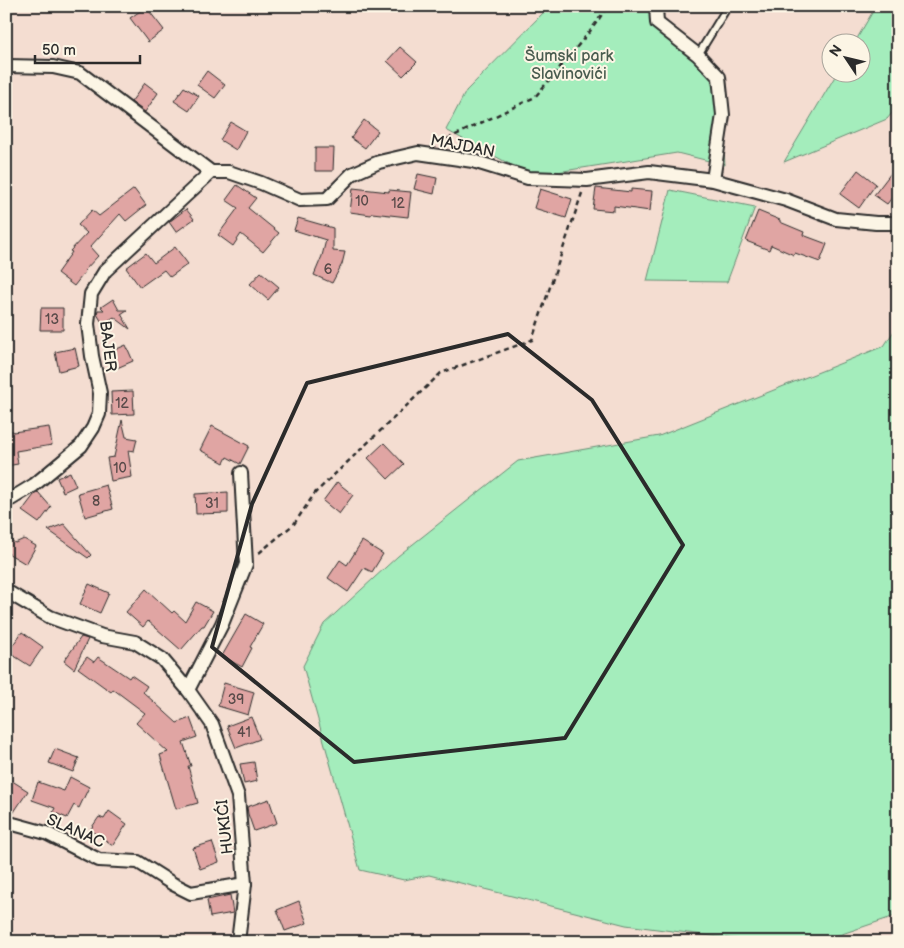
<svg xmlns="http://www.w3.org/2000/svg" width="904" height="948" viewBox="0 0 904 948" font-family="'Balsamiq Sans',sans-serif">
<rect width="100%" height="100%" fill="#f4ddd1"/>
<filter id="ink" filterUnits="userSpaceOnUse"><feTurbulence type="fractalNoise" baseFrequency=".02" numOctaves="2"/><feDisplacementMap in="SourceGraphic" scale="10" xChannelSelector="R" yChannelSelector="G"/><feConvolveMatrix kernelMatrix="1 2 1 2 8 2 1 2 1" color-interpolation-filters="sRGB"/></filter>
<g filter="url(#ink)">
<!-- green -->
<g fill="#a4edbc" stroke="#688c74">
<path d="M546,6H655L654,23L719,83L725,165L677,153L532,176L446,130L466,91L547,9Z"/>
<path d="M876,6H898V106L887,119L784,162L837,73L862,72V42H855Z"/>
<path d="M670,190L755,207L727,282L647,281Z"/>
<path d="M898,325V915L839,935L797,942H758L626,925L429,875L404,880L360,870L303,666L324,624L398,556L518,461L659,436L884,346Z"/>
</g>
<!-- building -->
<g fill="#e0a5a3" stroke="#2b2b2b">
<path d="M146,7L164,30L148,42L130,18Z"/>
<path d="M400,47L417,62L403,76L387,61Z"/>
<path d="M207,71L225,85L215,98L197,85Z"/>
<path d="M145,83L158,93L145,112L131,102Z"/>
<path d="M184,87L199,96L189,111L174,101Z"/>
<path d="M364,120L378,131L365,148L351,138Z"/>
<path d="M231,122L246,131L236,150L220,140Z"/>
<path d="M315,148H334L333,171H315Z"/>
<path d="M858,170L876,184L859,208L840,194Z"/>
<path d="M891,173L898,178V190L887,204L874,195Z"/>
<path d="M418,174L437,178L434,194L414,189Z"/>
<path d="M237,185L256,198L248,208L279,233L263,252L241,234L233,246L218,235L238,208L226,200Z"/>
<path d="M353,188L389,192V190L411,192L408,217L372,213L371,215L350,212Z"/>
<path d="M596,188L631,192V189L652,191L650,211L614,206V211L593,209Z"/>
<path d="M134,189L146,205L126,221L120,214L90,247L98,256L84,271L85,272L74,286L57,273L72,252L70,251L87,233L78,225L92,210L99,216Z"/>
<path d="M540,189L572,199L566,218L534,208Z"/>
<path d="M186,209L194,219L176,232L169,222Z"/>
<path d="M758,211L780,220V222L804,232L803,235L827,244L820,262L795,253L794,255L771,245L769,250L746,241Z"/>
<path d="M298,218L333,228V251L345,252L342,264L332,283L314,275L322,256L326,240L294,230Z"/>
<path d="M175,247L188,264L170,277L164,270L140,287L126,268L146,253L154,263Z"/>
<path d="M261,272L279,287L268,300L250,284Z"/>
<path d="M113,299L119,310H127L121,314L130,329L114,317L103,324L97,314L98,310H104L101,307Z"/>
<path d="M41,308H63V330H40Z"/>
<path d="M126,345L133,361L117,368L110,352Z"/>
<path d="M75,348L79,366L59,371L55,352Z"/>
<path d="M133,391L134,414L112,415L111,392Z"/>
<path d="M122,420L126,437L137,439L134,451L128,450L132,477L111,481L107,458L114,457Z"/>
<path d="M212,426L249,446L240,464L227,457L224,463L200,450Z"/>
<path d="M49,427L52,445L16,451L18,464L6,466V431H13V432Z"/>
<path d="M384,443L404,464L388,479L368,458Z"/>
<path d="M70,472L76,486L63,492L57,478Z"/>
<path d="M337,482L353,495L339,514L323,501Z"/>
<path d="M106,485L113,509L85,517L78,493Z"/>
<path d="M38,492L51,507L39,523L22,511L34,495Z"/>
<path d="M228,492V513L196,514L195,494Z"/>
<path d="M64,524L91,555L88,558L48,530Z"/>
<path d="M6,537L15,543L24,539L36,546L26,564L6,552Z"/>
<path d="M362,541L383,554L372,572L364,568L348,592L328,578L340,560L347,565Z"/>
<path d="M89,584L109,593L100,613L80,604Z"/>
<path d="M146,589L172,613L174,611L185,621L196,602L213,611L204,626H202L181,650L148,621L143,627L126,612Z"/>
<path d="M246,614L263,624L250,647L252,648L242,667L222,656Z"/>
<path d="M22,632L43,647L30,666L8,652Z"/>
<path d="M81,637L88,639L74,669L64,661Z"/>
<path d="M87,657L94,662L98,657L129,678L131,675L147,686L143,692L177,723L190,718L197,737L183,742L191,766H188L198,803L176,809L160,755L168,752L136,723L145,713L113,689L111,692L78,668Z"/>
<path d="M224,683L254,692L248,715L218,706Z"/>
<path d="M251,717L260,739L236,748L227,726Z"/>
<path d="M55,749L79,758L73,772L49,763Z"/>
<path d="M254,762L257,781L244,784L240,764Z"/>
<path d="M6,777L28,791L12,815L6,814Z"/>
<path d="M70,777L89,787L79,808L74,805L67,818L53,812L55,808L32,800L38,782L64,791Z"/>
<path d="M269,799L277,823L254,831L248,814L247,807Z"/>
<path d="M109,811L127,824L113,845L90,830L99,817L104,819Z"/>
<path d="M212,842L219,862L200,869L193,848Z"/>
<path d="M230,895L233,913L210,917L207,900Z"/>
<path d="M299,901L307,923L285,931L277,910Z"/>
</g>
<g fill="none" stroke-linecap="round" stroke-linejoin="round">
<!-- lane casing -->
<g stroke="#2b2b2b" stroke-width="10">
<path id="lane" d="M698,55L728,6"/>
</g>
<!-- street casing -->
<g stroke="#2b2b2b" stroke-width="16">
<g id="street">
<path d="M656,6L657,23L698,55L719,77L723,115L713,180"/>
<path d="M6,66L53,67L80,73L211,172H229L261,183L300,200L327,199L352,174L379,162L418,153L473,161L528,178L587,180L649,172L713,180L786,200L836,219L876,223H898"/>
<path d="M6,500L11,499L34,485L81,446L93,428L99,414L100,393L92,356L88,324L91,294L105,271L211,172"/>
<path d="M6,591L50,617L102,636L135,642L162,659L188,690L212,724L238,796L245,884L238,942"/>
<path d="M188,690L222,624L246,564L241,473"/>
<path d="M6,822L46,833L99,860L138,862L173,884L191,893L245,884"/>
</g>
</g>
<!-- path -->
<g stroke="#2b2b2b" stroke-width="2.5" stroke-dasharray="5 4" stroke-linecap="butt">
<path d="M637,6L643,12"/>
<path d="M439,143L535,97L591,30L608,6"/>
<path d="M259,553L294,524L315,493L441,373L532,340L582,193"/>
</g>
<!-- lane -->
<use href="#lane" stroke="#fcf5e5" stroke-width="6"/>
<!-- street -->
<use href="#street" stroke="#fcf5e5" stroke-width="12"/>
</g>
</g>
<!-- marked area -->
<path fill="none" stroke="#2b2b2b" stroke-width="4" stroke-linejoin="round" d="M508,334L592,400L683,545L565,738L354,762L212,647L252,504L307,383Z"/>
<g text-anchor="middle" stroke-width="4" stroke-linejoin="round" paint-order="stroke">
<!-- number labels -->
<g font-size="14" fill="#584a49">
<text x="362" y="206">10</text>
<text x="398" y="208">12</text>
<text x="328" y="274">6</text>
<text x="52" y="324">13</text>
<text x="122" y="408">12</text>
<text x="120" y="473">10</text>
<text x="96" y="506">8</text>
<text x="212" y="508">31</text>
<text x="236" y="704">39</text>
<text x="244" y="737">41</text>
</g>
<!-- park labels -->
<g font-size="16" fill="#495c4f" stroke="#fcf5e5">
<text x="569" y="61">Šumski park<tspan x="569" dy="18">Slavinovići</tspan></text>
</g>
<!-- street labels -->
<g font-size="16" fill="#2b2b2b" stroke="#fcf5e5">
<text transform="translate(463 145) rotate(11)" y="6">MAJDAN</text>
<text transform="translate(109 346) rotate(83)" y="6">BAJER</text>
<text transform="translate(224 827) rotate(-96)" y="6">HUKIĆI</text>
<text transform="translate(76 830) rotate(24)" y="6">SLANAC</text>
</g>
</g>
<!-- margin -->
<rect width="904" height="948" fill="none" stroke="#fcf5e5" stroke-width="25"/>
<rect x="12" y="12" width="879" height="923" fill="none" stroke="#2b2b2b" stroke-width="2" filter="url(#ink)"/>
<!-- north arrow -->
<g transform="translate(846 58) rotate(305)"><circle r="24" fill="#fcf5e5" stroke="#a8a49b"/>
<path d="M0-4L9 19L0 12L-9 19Z" fill="#2b2b2b"/>
<text y="-8" font-size="14" font-weight="bold" text-anchor="middle" fill="#2b2b2b">N</text>
</g>
<!-- scale -->
<path d="M35 55v8h105v-8" fill="none" stroke="#2b2b2b" stroke-width="2.5"/>
<text x="42" y="55" font-size="15" fill="#2b2b2b" stroke="#fcf5e5" stroke-width="4" paint-order="stroke">50 m</text>
</svg>
